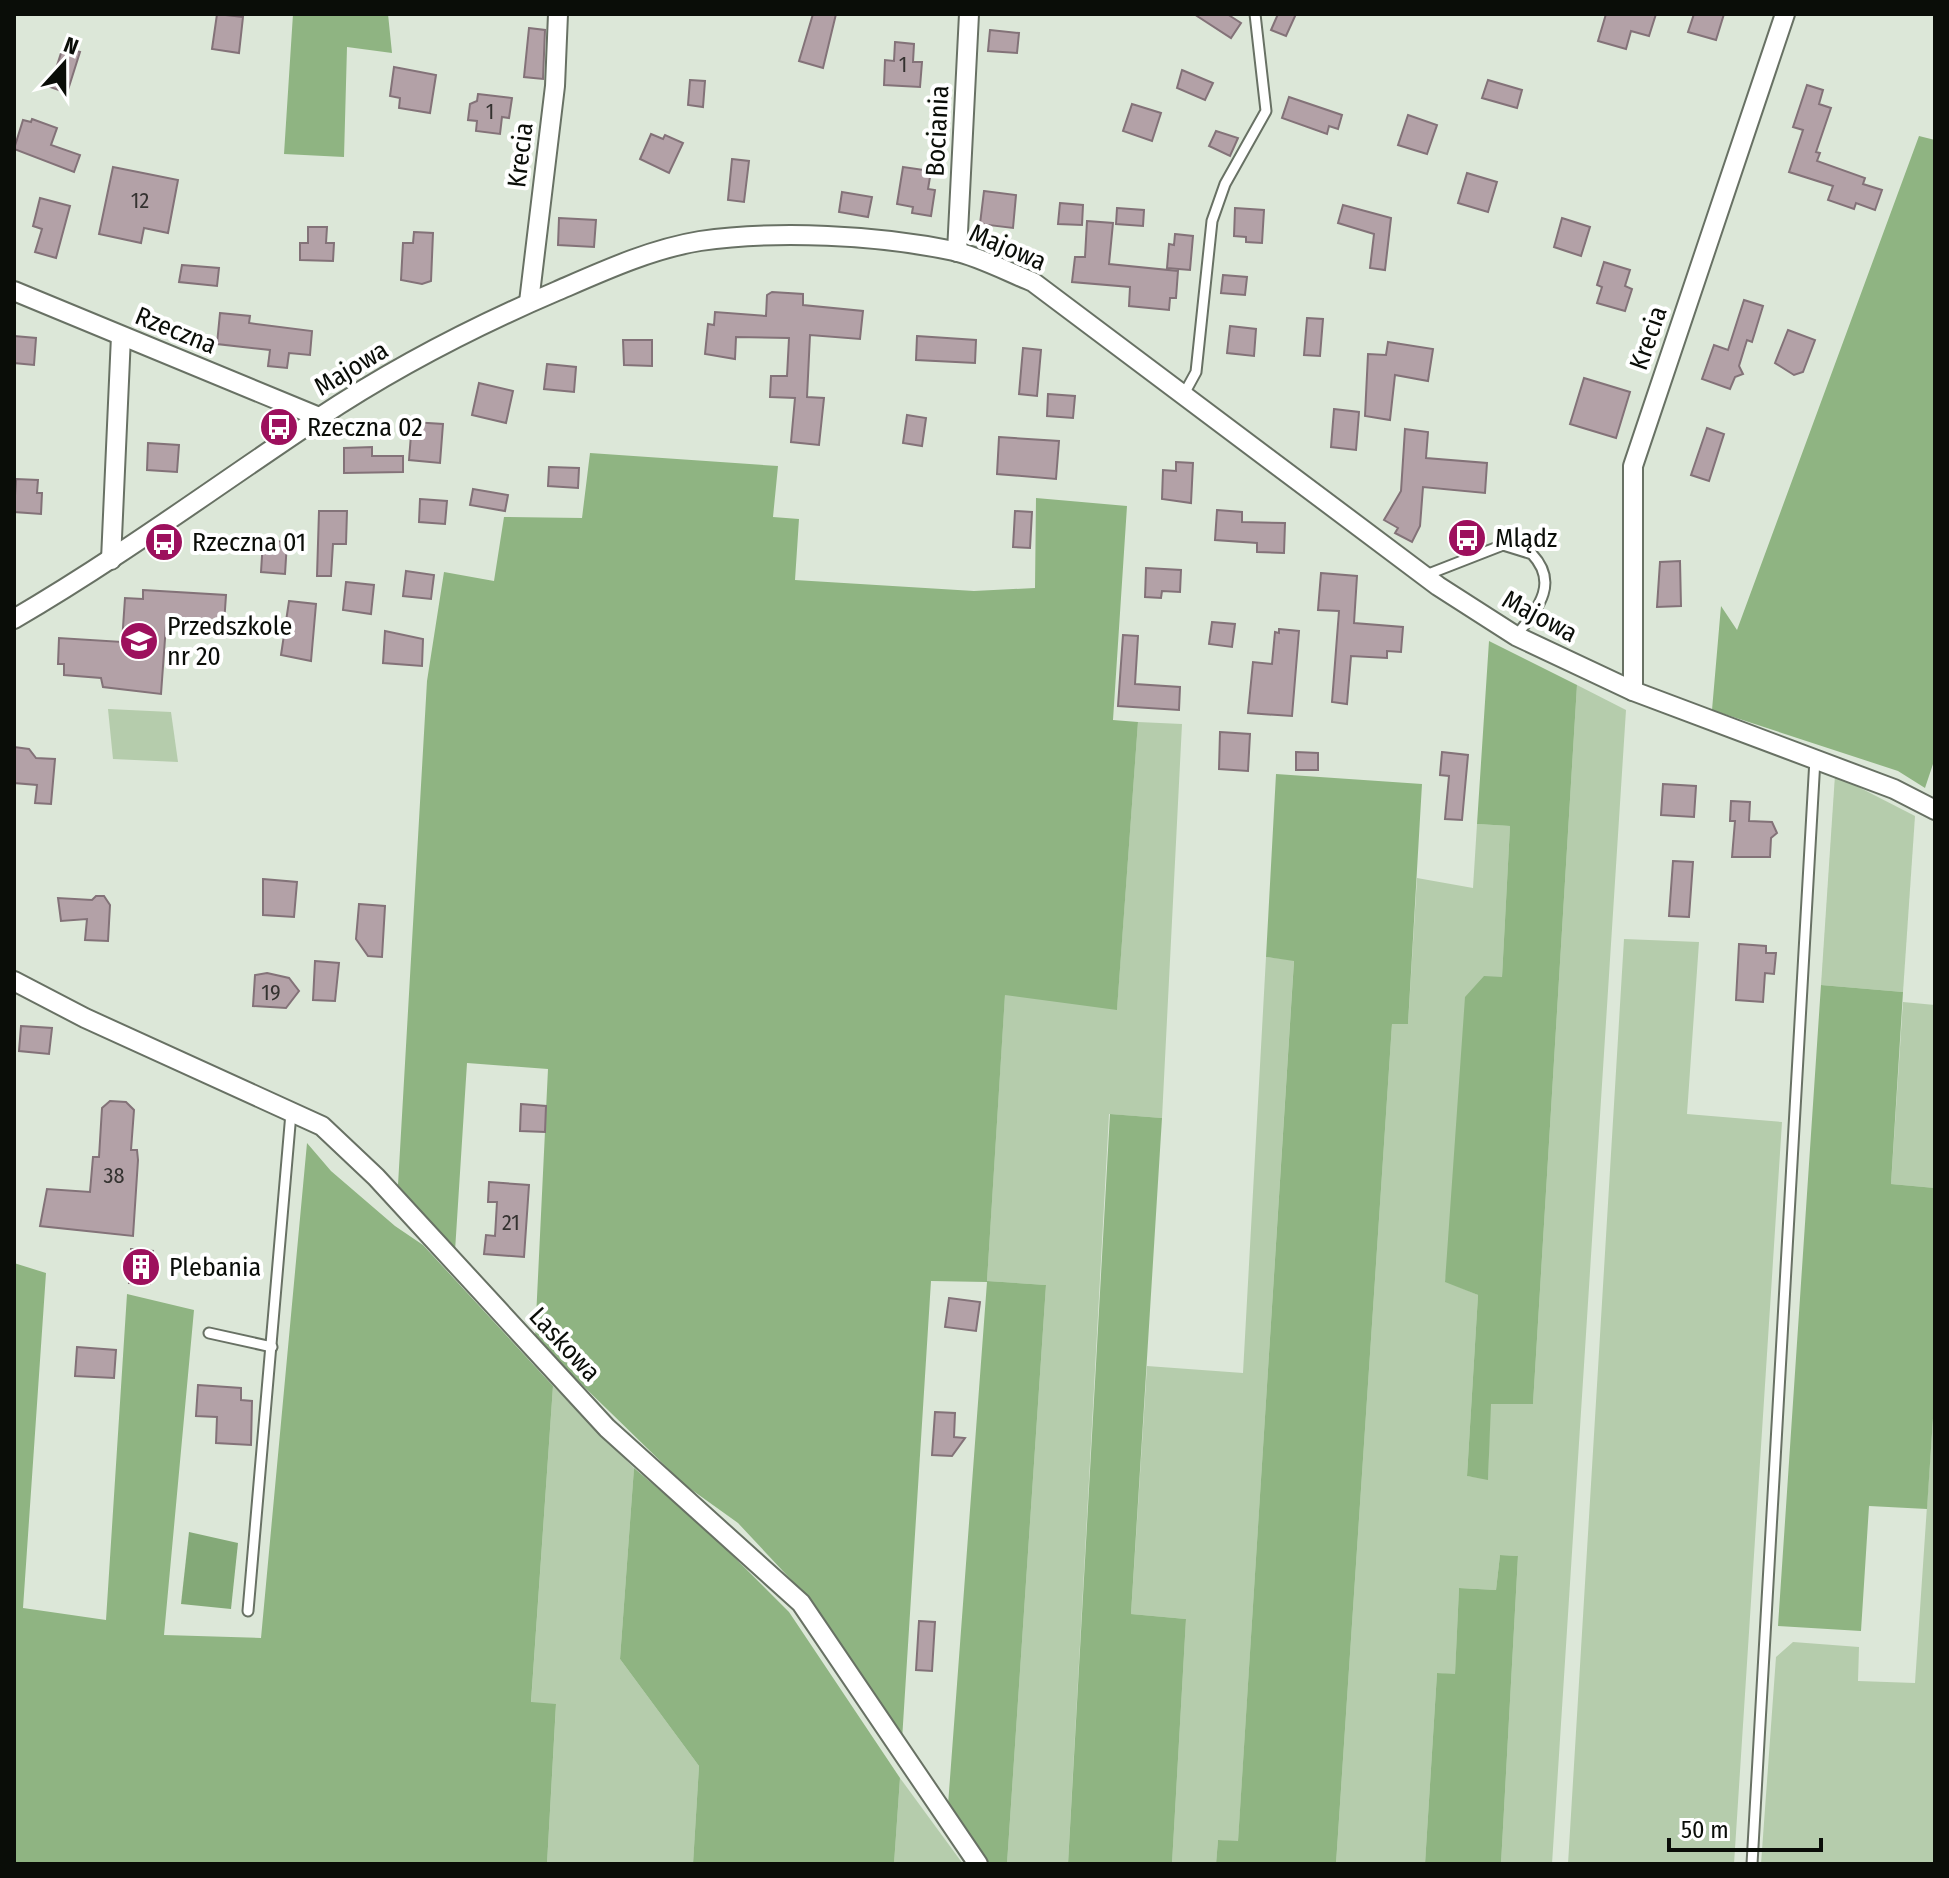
<svg xmlns="http://www.w3.org/2000/svg" width="1949" height="1878" viewBox="0 0 1949 1878" font-family="'Fira Sans Condensed',sans-serif">
<rect width="100%" height="100%" fill="#dce7d8"/>
<!-- green -->
<g fill="#b5ccac">
<path d="M1577,685L1626,710L1552,1864H1501L1518,1556L1500,1555L1496,1590L1459,1588L1455,1675L1437,1673L1425,1864H1336L1392,1024H1408L1417,878L1473,888L1477,824L1510,826L1502,977L1445,1281L1478,1295L1467,1476L1488,1479L1490,1403L1533,1404Z"/>
<path d="M108,709L171,712L178,762L113,759Z"/>
<path d="M1138,722L1182,724L1162,1118L1109,1114L1068,1864H1007L1046,1285L987,1281L1005,994L1117,1009Z"/>
<path d="M1835,775L1915,816L1903,992L1821,985Z"/>
<path d="M1624,939L1699,942L1687,1114L1782,1122L1734,1864H1568Z"/>
<path d="M1266,957L1294,960L1238,1842L1218,1840L1216,1864H1172L1186,1619L1131,1614L1147,1366L1243,1373Z"/>
<path d="M1903,1002L1935,1005V1188L1891,1184Z"/>
<path d="M553,1386L634,1468L620,1659L699,1766L693,1864H547L556,1705L531,1703Z"/>
<path d="M1935,1388V1864H1761L1776,1657L1793,1642L1859,1647L1858,1681L1915,1683Z"/>
<path d="M900,1778L963,1864H894Z"/>
</g>
<!-- forest -->
<g fill="#8fb482">
<path d="M293,14H388L392,53L347,47L344,157L284,154Z"/>
<path d="M1919,136L1935,140V758L1925,788L1898,771L1712,710L1721,606L1737,630Z"/>
<path d="M590,453L778,466L773,517L799,519L795,580L974,591L1035,588L1036,498L1127,506L1113,720L1138,722L1117,1010L1005,995L987,1281L1046,1285L1007,1864H990L948,1805L987,1282L931,1281L902,1740L797,1586L738,1523L685,1485L535,1339L548,1069L467,1063L455,1251L398,1185L427,681L444,572L494,581L504,517L582,518Z"/>
<path d="M1489,641L1577,685L1533,1404H1491L1488,1480L1467,1476L1478,1295L1445,1282L1465,997L1484,976L1502,977L1510,826L1477,824Z"/>
<path d="M1276,774L1422,784L1408,1024H1392L1336,1864H1216L1218,1840L1238,1841L1294,961L1266,957Z"/>
<path d="M1821,985L1903,992L1891,1184L1935,1188V1388L1927,1509L1869,1506L1861,1631L1778,1626Z"/>
<path d="M1110,1114L1162,1118L1131,1614L1186,1619L1172,1864H1068Z"/>
<path d="M307,1143L331,1171L395,1226L423,1245L553,1386L531,1702L556,1704L547,1864H14V1263L46,1273L23,1608L106,1620L127,1294L194,1310L164,1635L261,1638Z"/>
<path d="M634,1468L709,1532L789,1612L900,1778L894,1864H693L699,1766L620,1659Z"/>
<path d="M1500,1555L1518,1556L1501,1864H1425L1437,1673L1455,1674L1459,1588L1496,1590Z"/>
</g>
<!-- water -->
<path fill="#84a978" d="M189,1532L238,1543L231,1609L181,1604Z"/>
<!-- building -->
<g fill="#b3a1a7" stroke="#837278" stroke-width="2">
<path d="M217,14L243,17L239,53L212,49Z"/>
<path d="M813,14H836L823,68L799,61Z"/>
<path d="M1194,14H1227L1241,23L1231,38Z"/>
<path d="M1278,14H1296L1286,36L1271,30Z"/>
<path d="M1606,14H1656L1649,36L1631,31L1626,49L1598,41Z"/>
<path d="M1694,14H1724L1716,40L1688,32Z"/>
<path d="M529,28L545,30L543,79L524,77Z"/>
<path d="M990,30L1019,33L1017,53L988,51Z"/>
<path d="M895,42L914,44L913,62H922L920,87L884,85L885,60L894,61Z"/>
<path d="M63,47L80,52L67,93L50,87Z"/>
<path d="M394,67L436,75L430,113L399,108L400,98L390,96Z"/>
<path d="M1182,70L1213,83L1205,100L1177,88Z"/>
<path d="M690,80L705,81L703,107L688,105Z"/>
<path d="M1488,80L1522,90L1517,108L1482,98Z"/>
<path d="M1807,85L1823,90L1819,104L1831,108L1816,152L1820,153L1817,161L1865,178L1863,184L1882,190L1875,210L1856,203L1854,209L1828,200L1833,186L1789,172L1803,130L1793,127Z"/>
<path d="M478,94L512,98L509,118L502,117L500,134L476,131L477,121L468,120L470,104L477,101Z"/>
<path d="M1289,97L1342,115L1338,129L1329,126L1327,134L1282,118Z"/>
<path d="M1132,104L1161,113L1152,141L1123,131Z"/>
<path d="M1408,115L1437,125L1427,154L1398,145Z"/>
<path d="M32,119L57,128L51,145L80,155L74,172L14,149L23,120L31,122Z"/>
<path d="M1216,131L1238,138L1230,156L1209,146Z"/>
<path d="M651,134L663,139L665,135L683,143L669,173L640,159Z"/>
<path d="M732,159L749,161L744,202L728,200Z"/>
<path d="M113,167L178,180L168,233L144,228L141,243L99,234Z"/>
<path d="M903,167L931,171L928,189L935,190L931,216L912,213L913,207L897,204Z"/>
<path d="M1467,173L1497,182L1488,212L1458,203Z"/>
<path d="M984,191L1016,195L1013,228L980,224Z"/>
<path d="M842,192L872,197L868,217L839,212Z"/>
<path d="M40,198L70,206L56,258L35,252L42,229L33,226Z"/>
<path d="M1060,203L1083,205L1082,225L1058,224Z"/>
<path d="M1343,205L1391,218L1385,270L1370,268L1374,234L1338,223Z"/>
<path d="M1117,208L1144,210L1143,226L1116,224Z"/>
<path d="M1235,208L1264,210L1262,243L1246,242V237L1234,236Z"/>
<path d="M559,218L596,220L594,247L558,245Z"/>
<path d="M1562,218L1590,227L1581,256L1554,247Z"/>
<path d="M1087,221L1113,223L1109,264L1178,271L1176,298H1170L1169,310L1129,306L1130,287L1072,282L1075,257H1085Z"/>
<path d="M308,227H327L326,243H334L333,261L300,260V243H308Z"/>
<path d="M414,232L433,233L431,281L422,284L401,280L403,243H413Z"/>
<path d="M1175,234L1193,236L1190,270L1167,268L1169,244L1174,245Z"/>
<path d="M1604,262L1630,270L1625,286L1632,289L1625,311L1597,303L1602,287L1597,285Z"/>
<path d="M182,265L219,268L217,286L179,282Z"/>
<path d="M1223,275L1247,277L1245,295L1221,293Z"/>
<path d="M772,292L803,294V305L863,311L860,339L810,335L807,397L824,398L819,445L791,442L795,398L770,397L771,376H787L789,338L736,337L735,359L705,354L708,324L714,325L715,312L766,316L767,295Z"/>
<path d="M1744,300L1763,306L1752,342L1747,340L1739,366L1743,374L1735,377L1730,389L1702,379L1714,345L1728,350Z"/>
<path d="M220,313L250,316L249,323L312,331L310,355L289,353L287,368L268,366L270,350L217,344Z"/>
<path d="M1307,318L1323,319L1320,356L1304,355Z"/>
<path d="M1230,326L1256,329L1254,356L1227,353Z"/>
<path d="M1788,330L1815,340L1803,372L1794,375L1775,363Z"/>
<path d="M14,336L36,338L34,365L14,363Z"/>
<path d="M917,336L976,340L975,363L916,360Z"/>
<path d="M623,340H652V366L624,365Z"/>
<path d="M1388,342L1433,349L1428,381L1395,375L1390,420L1365,416L1368,354L1386,355Z"/>
<path d="M1023,348L1041,350L1037,396L1019,394Z"/>
<path d="M547,364L576,367L574,392L544,389Z"/>
<path d="M1584,378L1630,392L1616,438L1570,424Z"/>
<path d="M479,383L513,391L506,423L472,415Z"/>
<path d="M1048,394L1075,396L1073,418L1047,416Z"/>
<path d="M1334,409L1359,412L1356,450L1331,447Z"/>
<path d="M907,415L926,418L922,446L903,443Z"/>
<path d="M412,422L443,424L440,463L409,460Z"/>
<path d="M1707,428L1724,434L1709,481L1691,475Z"/>
<path d="M1405,429L1428,432L1426,458L1487,463L1485,493L1423,487L1420,526L1412,542L1395,533L1398,528L1384,520L1401,491Z"/>
<path d="M999,437L1059,441L1056,479L997,474Z"/>
<path d="M148,443L179,445L177,472L147,470Z"/>
<path d="M372,447V456H403V472L344,473V448Z"/>
<path d="M1176,462L1193,463L1191,503L1162,499L1163,470L1176,471Z"/>
<path d="M549,467L579,468L578,488L548,486Z"/>
<path d="M16,479L38,480L37,493H42L41,514L14,512Z"/>
<path d="M473,489L508,495L505,511L470,505Z"/>
<path d="M420,499L447,501L445,524L419,522Z"/>
<path d="M1217,510L1242,512V522L1285,523L1284,553L1257,552V543L1215,540Z"/>
<path d="M319,511H347L346,544H333L331,576H317Z"/>
<path d="M1015,511L1032,512L1030,548L1013,547Z"/>
<path d="M263,540L287,542L285,574L261,572Z"/>
<path d="M1680,561L1681,606L1657,607L1660,562Z"/>
<path d="M1146,568L1181,570L1180,592L1162,591L1161,598L1145,597Z"/>
<path d="M406,571L434,575L431,599L403,596Z"/>
<path d="M1321,573L1357,576L1354,623L1403,627L1401,652L1387,651V658L1351,656L1347,704L1332,702L1339,611L1318,610Z"/>
<path d="M346,582L374,585L371,614L343,610Z"/>
<path d="M143,590L226,595L224,624L212,623V628L166,625L161,694L103,687L101,678L64,675V664H58L59,638L122,642L125,598L143,599Z"/>
<path d="M289,601L316,604L311,661L281,655Z"/>
<path d="M1212,622L1235,624L1232,647L1209,644Z"/>
<path d="M1279,629L1299,631L1292,716L1248,713L1253,662L1272,664L1275,632L1279,633Z"/>
<path d="M385,631L423,639L422,666L383,663Z"/>
<path d="M1123,635L1138,636L1135,684L1180,687L1179,710L1118,706Z"/>
<path d="M1220,732L1250,734L1248,771L1219,769Z"/>
<path d="M14,747L29,749L36,758L55,759L51,804L35,803L37,785L14,783Z"/>
<path d="M1296,752L1318,753V770H1296Z"/>
<path d="M1442,752L1468,755L1462,820L1445,819L1449,776L1440,775Z"/>
<path d="M1663,784L1696,786L1694,817L1661,815Z"/>
<path d="M1731,801L1750,802L1749,821L1772,822L1777,833L1771,838L1770,857H1732L1735,821H1730Z"/>
<path d="M1673,861L1693,862L1689,917L1669,916Z"/>
<path d="M263,879L297,882L294,917L263,915Z"/>
<path d="M96,896H104L110,905L108,941L85,940L87,919L61,921L58,898L92,900Z"/>
<path d="M359,904L385,906L382,957L368,956L356,939Z"/>
<path d="M1739,944L1766,946V953H1776L1774,974L1765,973L1763,1002L1736,1000Z"/>
<path d="M315,961L339,963L335,1001L313,1000Z"/>
<path d="M267,973L289,978L299,991L286,1008L253,1006L255,975Z"/>
<path d="M21,1026L52,1028L49,1054L19,1051Z"/>
<path d="M110,1101L126,1102L134,1110L131,1150H137L138,1160L133,1236L40,1226L47,1189L90,1192L93,1157H99L102,1108Z"/>
<path d="M521,1104L546,1106L545,1132L520,1131Z"/>
<path d="M489,1182L529,1185L524,1257L484,1254L486,1235L495,1236L497,1202H488Z"/>
<path d="M131,1249L153,1251L150,1284L129,1283Z"/>
<path d="M949,1298L980,1302L976,1331L945,1327Z"/>
<path d="M77,1347L116,1350L114,1378L75,1376Z"/>
<path d="M198,1385L241,1388V1400L252,1401L251,1445L216,1443L217,1417L196,1416Z"/>
<path d="M935,1412L955,1413L954,1437L965,1438L952,1456L932,1455Z"/>
<path d="M919,1621L935,1622L932,1671L916,1670Z"/>
</g>
<g fill="none" stroke-linecap="round" stroke-linejoin="round">
<!-- lane casing -->
<g stroke="#687164" stroke-width="13">
<g id="lane">
<path d="M1184,394L1196,372L1212,221L1225,184L1266,111L1255,14"/>
<path d="M1426,575L1503,545L1532,554C1560,584 1537,609 1516,636"/>
<path d="M209,1333L272,1347"/>
<path d="M248,1611L291,1113"/>
<path d="M1752,1864L1815,759"/>
</g>
</g>
<!-- street casing -->
<g stroke="#687164" stroke-width="22">
<g id="street">
<path d="M957,252L969,14"/>
<path d="M14,291L319,417"/>
<path d="M529,302L555,86L558,14"/>
<path d="M111,560L121,336"/>
<path d="M14,619C119,558 216,486 317,419C392,369 475,326 557,291C603,271 651,249 700,241C777,230 878,235 954,251C980,257 1008,272 1033,282L1438,586L1516,636L1633,691L1894,789L1935,810"/>
<path d="M1633,691V466L1785,14"/>
<path d="M14,981L85,1018L322,1126L376,1177L607,1428L801,1603L978,1864"/>
</g>
</g>
<!-- lane -->
<use href="#lane" stroke="#fff" stroke-width="9"/>
<!-- street -->
<use href="#street" stroke="#fff" stroke-width="18"/>
</g>
<!-- icons -->
<defs>
<g id="bus-disc" transform="scale(2)"><circle r="9.5" fill="#9d105d" stroke="#fff"/><path d="M-5-6H5V4H4V6H2V4H-2V6H-4V4H-5ZM-3.5-4V0h7V-4ZM-3.5 1.2v1.5H-2V1.2ZM2 1.2v1.5H3.5V1.2Z" fill="#fff"/></g>
<g id="school-disc" transform="scale(2)"><circle r="9.5" fill="#9d105d" stroke="#fff"/><path d="M0-5L7-2L0 1L-7-2ZM-4 1L0 2.5L4 1V4Q0 6-4 4Z" fill="#fff"/></g>
<g id="building-disc" transform="scale(2)"><circle r="9.5" fill="#9d105d" stroke="#fff"/><path d="M-4-6H4V6H1V3H-1V6H-4ZM-2.5-4.3h1.7v1.8h-1.7ZM.8-4.3h1.7v1.8H.8ZM-2.5-1h1.7V.8h-1.7ZM.8-1h1.7V.8H.8Z" fill="#fff"/></g>
</defs>
<g fill-rule="evenodd">
<use href="#bus-disc" x="279" y="427"/>
<use href="#bus-disc" x="1467" y="538"/>
<use href="#bus-disc" x="164" y="542"/>
<use href="#school-disc" x="139" y="641"/>
<use href="#building-disc" x="141" y="1267"/>
</g>
<g text-anchor="middle" stroke-width="8" stroke-linejoin="round" paint-order="stroke">
<!-- number labels -->
<g font-size="22" fill="#343230">
<text x="903" y="72">1</text>
<text x="490" y="119">1</text>
<text x="140" y="208">12</text>
<text x="271" y="1000">19</text>
<text x="114" y="1183">38</text>
<text x="511" y="1230">21</text>
</g>
<!-- street labels -->
<g font-size="26" fill="#0a0d08" stroke="#fff">
<text transform="translate(937 131) rotate(-87)" y="9">Bociania</text>
<text transform="translate(520 155) rotate(-83)" y="9">Krecia</text>
<text transform="translate(1008 247) rotate(23)" y="9">Majowa</text>
<text transform="translate(176 330) rotate(22)" y="9">Rzeczna</text>
<text transform="translate(1648 338) rotate(-71)" y="9">Krecia</text>
<text transform="translate(351 368) rotate(-31)" y="9">Majowa</text>
<text transform="translate(1540 616) rotate(28)" y="9">Majowa</text>
<text transform="translate(565 1344) rotate(47)" y="9">Laskowa</text>
</g>
<!-- poi labels -->
<g font-size="26" fill="#0a0d08" stroke="#fff" text-anchor="start">
<text x="307" y="436">Rzeczna 02</text>
<text x="1495" y="547">Mlądz</text>
<text x="192" y="551">Rzeczna 01</text>
<text x="167" y="635">Przedszkole<tspan x="167" dy="30">nr 20</tspan></text>
<text x="169" y="1276">Plebania</text>
</g>
</g>
<!-- border -->
<rect width="1949" height="1878" fill="none" stroke="#0a0d08" stroke-width="32"/>
<!-- north arrow -->
<g transform="translate(64 64) rotate(21)" stroke="#ffffff" stroke-width="6" paint-order="stroke">
<path d="M0-6L14 30L0 20L-14 30Z" fill="#0a0d08"/>
<text y="-12" font-size="22" font-weight="bold" text-anchor="middle" fill="#0a0d08">N</text>
</g>
<!-- scale -->
<path d="M1669 1838v12h152v-12" fill="none" stroke="#0a0d08" stroke-width="4"/>
<text x="1681" y="1838" font-size="24" fill="#0a0d08" stroke="#ffffff" stroke-width="6" paint-order="stroke">50 m</text>
</svg>
